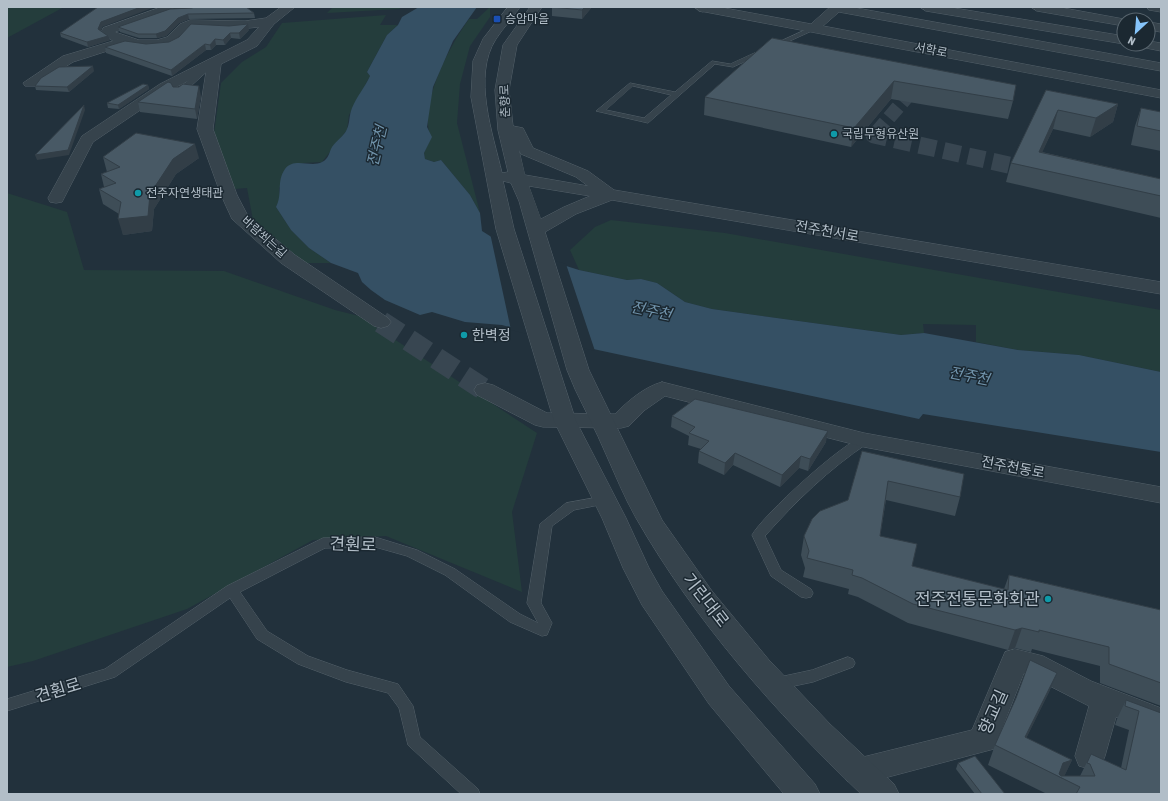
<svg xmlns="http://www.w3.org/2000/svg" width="1168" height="801" viewBox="0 0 1168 801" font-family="'Asap Condensed','Noto Sans KR',sans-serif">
<rect width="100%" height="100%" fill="#22313c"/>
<!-- green -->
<g fill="#243d3c">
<path d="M7,7H64L7,38Z"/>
<path d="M333,7H402L399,9L327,13Z"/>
<path d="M490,7V17L470,46L460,84L457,123L480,213L470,195L441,160L434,162L425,159L424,153L431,137C418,105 450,45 469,19H477Z"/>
<path d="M386,15L380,25H398L387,35L367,72L370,76L349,115L347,130L322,162L303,163L279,188L280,199L276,207L291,230L309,248L331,263H305L253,220L247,188L234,189L214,133L221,83L242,62L266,47L282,23Z"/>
<path d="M7,193L67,212L84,270L224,271L335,310L359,316L537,433L512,512L522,592L386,536L313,540L187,609L33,661L7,667Z"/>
<path d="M611,220L725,233L1161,310V372L1079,355L1018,350L976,342V325L923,324L924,333L901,335L712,309L685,302L657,283L641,279L627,280L579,270L570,250L595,227Z"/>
</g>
<!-- water -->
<path fill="#355064" d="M419,7H477L453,41L433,87L427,127L432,137L424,153L425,159L434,162L441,160L470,195L480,213L482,231L509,248L579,270L627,280L641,279L657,283L685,302L712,309L901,335L924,333L1018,350L1079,355L1161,372V452L923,414L919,419L584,347L502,325L465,322L432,312L420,315L385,300L371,290L362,282L358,273L331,263L309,248L291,230L276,207C283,194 276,182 285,169C294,157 311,168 322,162C329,159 329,152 332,147C336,141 345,135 347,129C350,122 349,115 352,108C357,96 365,87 370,76L367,72L387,35L398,25L402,17Z"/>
<!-- pier -->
<path fill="#22313c" d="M490,233L510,246L566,264L595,351L511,330Z"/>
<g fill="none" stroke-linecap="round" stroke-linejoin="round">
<!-- minor-tunnel-far2 -->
<path stroke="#384651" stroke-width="14" stroke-dasharray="14 6" stroke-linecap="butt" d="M876,133L923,78"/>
<!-- minor-tunnel-far1 -->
<path stroke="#384651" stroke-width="17" stroke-dasharray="17 8" stroke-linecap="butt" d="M876,132L874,135L1040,172"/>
<!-- minor-tunnel -->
<path stroke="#384651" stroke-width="22" stroke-dasharray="22 11" stroke-linecap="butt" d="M381,322L485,390"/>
<!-- service casing -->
<g stroke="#54616a" stroke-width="1">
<g id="service">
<path d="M814,26L817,28L816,29L733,67L715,64L648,123L596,111L630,83L675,92L712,61L730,64ZM633,86L671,95L644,118L606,110Z"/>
<path d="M208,65L213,66L181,95H175V91Z"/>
<path d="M864,436L870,440L868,443C829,469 796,501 765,536L781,570L811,589L813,593L811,597L806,598L801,597L771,576L752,535C763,515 843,442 864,436Z"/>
<path d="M605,496L609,497L611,500L609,503L574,510L552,526L541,603L552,623L547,635L542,636L510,622L445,575L407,556L375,547L325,548L240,592L267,631L308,656L347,670L398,684L413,706L420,737L478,789L480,794H461L408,745L399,708L388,693L346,682L298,664L257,639L230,598L115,677L7,711V699L105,669L227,586L323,538L375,537L417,550L455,569L520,614L538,623L527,603L540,524L566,503Z"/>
<path d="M848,657L853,659L855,663L853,667L813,682L775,690L770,688L768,684L770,680L775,678L812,670Z"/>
</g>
</g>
<!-- minor casing -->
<g stroke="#54616a" stroke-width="1">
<g id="minor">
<path d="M161,7H172L173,9L171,12L115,32L139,40H157L167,37L180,24L190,20L245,21L266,18L281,7H295L274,24L257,46L221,64L213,129L237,195L248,216L295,255L388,318L391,322L388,326L381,328L374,326L281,263L232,219L221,195L197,129L206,72L170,90L93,142L62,202L56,203L50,202L48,198L82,136L160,84L247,40L259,27L230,30L192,28L179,41L170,46L148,48L126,45L73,62L35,86H25L23,83L63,56L113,41L101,33L103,28Z"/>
<path d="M694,7H719L811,24L830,7H851L1161,63V71L839,12L823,26L1161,90V98L700,11Z"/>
<path d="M920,7H948L1124,36V44L926,11Z"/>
<path d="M1031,7H1058L1129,20H1124V26L1037,11Z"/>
<path d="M1147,7H1161V12L1149,10Z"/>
<path d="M1148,22L1161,24V32L1148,30Z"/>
<path d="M1148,41L1161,43V51L1141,47L1140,44H1148Z"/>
<path d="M662,382L864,433L1161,487V503L864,447L665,396L645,410L629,426L621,428L543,427L535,425L477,395L474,390L477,385L485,383L493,385L547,413L615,414C628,401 644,387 662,382Z"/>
<path d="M1015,649L1043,656L1091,681L1161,708V734L1116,717L1105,756L1101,766L1090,769L1079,766L1075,756L1089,706L1024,673L994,749L858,785L847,781L842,771L847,761L972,730L1005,652Z"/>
</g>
</g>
<!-- tertiary casing -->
<g stroke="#54616a" stroke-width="1">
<g id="tertiary">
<path d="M508,7H520C513,18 503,28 496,39C472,76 493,134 502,173L508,172L498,130L495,90L503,45L530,7H542L517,45L509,90L513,126L523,128L533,148L588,171L614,190L1161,282V294L612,200L576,214L545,232L589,370L662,520L712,591L769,660L830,724L894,784L899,794H861C775,712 695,621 636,518C624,497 615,474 605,452C596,431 585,410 575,389L567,370L519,201L511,183L503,181L514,229L576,421L626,518L649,568L662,591L729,686L815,784L820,794H784L709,704L642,605L623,568L602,518L554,421L496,229L471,97L473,61L483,39ZM519,150L521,154L576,177L588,186L525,175ZM529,186L590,196L564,207L541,219Z"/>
<path d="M696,7H708L709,8L703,12L699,11Z"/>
</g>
</g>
<!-- service -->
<use href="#service" fill="#36434c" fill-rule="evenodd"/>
<!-- minor -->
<use href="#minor" fill="#36434c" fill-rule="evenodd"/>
<!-- tertiary -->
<use href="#tertiary" fill="#36434c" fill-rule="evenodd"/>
</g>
<!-- wall -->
<g fill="#3e4d57">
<path d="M552,7H592L582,19L552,16Z"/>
<path d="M192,8L254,13L255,18L189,19L179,23L166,36L157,38H139L120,32L118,27Z"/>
<path d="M102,27L101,30L110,40L88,47L61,37L60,33Z"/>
<path d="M249,30L240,39L231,38L225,45H216L211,50H206L172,76L106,53L105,47L169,42Z"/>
<path d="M772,38L1013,101L1008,119L891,99L851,147L704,115L705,97Z"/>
<path d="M94,71L69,92L36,90L35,86Z"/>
<path d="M148,85L149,89L119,109L108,108L107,103Z"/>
<path d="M173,87L201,96L197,119L140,112L138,102Z"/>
<path d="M1046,90L1118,104L1113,122L1090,137L1053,129L1042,152L1161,179V218L1006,182L1011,163Z"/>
<path d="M1141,108L1161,112V151L1131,145L1135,126Z"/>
<path d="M103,157L199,158L176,174L154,209L152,231L123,235L119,214L103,204L99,189L104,187L101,174L107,172Z"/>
<path d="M672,416L826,442L808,471L799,468L780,487L733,465L724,475L698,463L699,451L701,449L688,445L689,436L671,427Z"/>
<path d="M862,451L960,497L955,516L886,500L880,536L912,566L1004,589L1009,575L1161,610V706L1100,683V666L1032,649L1031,652L1015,648L1008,650L908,623L858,597L848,594L849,589L803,577L805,568L801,555L804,536L848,500Z"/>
<path d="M1057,673L1049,692L1026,738L1072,760L1064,776H1080L1091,754L1121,768L1129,730L1115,725L1117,719L1126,700L1161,713V794H1047L988,765L995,745Z"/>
<path d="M958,763L1005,794H975L956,769Z"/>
</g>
<!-- shaded-wall -->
<g fill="#323e47">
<path d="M141,7H155L102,27L100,33L98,29L101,22Z"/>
<path d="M585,7H592L582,19V10Z"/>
<path d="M188,14L189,19L179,23L166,36L157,38L156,34L178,18Z"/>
<path d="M248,24L249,30L240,39L239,33Z"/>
<path d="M230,33L231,38L225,45L223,40Z"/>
<path d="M108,36L110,40L88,47L87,42Z"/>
<path d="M215,39L216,45L211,50L210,45Z"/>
<path d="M205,44L206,50L172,76L171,70Z"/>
<path d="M93,66L94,71L69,92L67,87Z"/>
<path d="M894,81L891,99L851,147L854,128Z"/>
<path d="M148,85L149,89L119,109L118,105Z"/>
<path d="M199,86L201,96L197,119L195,109Z"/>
<path d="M1118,104L1113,122L1090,137L1096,118Z"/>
<path d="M84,105L85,110L69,155L37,160L35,155Z"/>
<path d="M1058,110L1053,129L1035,168L1039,152Z"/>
<path d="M195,144L199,158L176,174L154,209L152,231L123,235L118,219L173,159Z"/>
<path d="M828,431L826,442L808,471L810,459Z"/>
<path d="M735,453L733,465L724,475L725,463Z"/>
<path d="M801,456L799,468L780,487L782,475Z"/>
<path d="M1022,628L1015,648L1008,650L1015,630Z"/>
<path d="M1057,673L1049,692L1017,757L1025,737Z"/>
<path d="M1072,760L1063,779L1058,776L1063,763Z"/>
</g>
<!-- building -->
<g fill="#485965" stroke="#323e47">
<path d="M98,7H141L101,22L98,29L108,36L87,42L60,33Z"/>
<path d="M194,7H246L254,13L188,14L178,18L165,31L156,34H138L118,27L170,9L192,8Z"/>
<path d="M552,7H585L582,10Z"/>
<path d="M191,24L229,26L248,24L239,33H230L223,40L215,39L210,45L205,44L171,70L105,47L125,41L146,44L169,42L179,37Z"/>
<path d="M772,38L1016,85L1013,101L894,81L854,128L705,97Z"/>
<path d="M93,66L67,87L35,86L41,78L59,67Z"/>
<path d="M168,82L171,83L173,87H179L183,84L199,86L195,109L138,102Z"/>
<path d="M143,84L148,85L118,105L107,103Z"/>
<path d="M1046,90L1118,104L1096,118L1058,110L1039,152L1161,179V196L1011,163Z"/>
<path d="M84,105L68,150L35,155Z"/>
<path d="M1141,108L1161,112V131L1137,126Z"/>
<path d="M136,133L195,144L173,159L150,194L148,216L118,219L121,202L99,189L116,183L101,174L120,167L103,157Z"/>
<path d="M695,399L828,431L810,459L801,456L782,475L735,453L725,463L699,451L709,441L689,433L695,427L672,416Z"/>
<path d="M862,451L964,474L960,497L888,481L880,536L917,544L912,566L1008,590L1009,575L1161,610V683L1109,664V647L1039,630V632L1022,628L1015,630L913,604L862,578L852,575L853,570L807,558L809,551L804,536L812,519L820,511L848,500Z"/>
<path d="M1030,660L1057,673L1025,737L1072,760L1063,763L1059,774L1061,776H1095L1090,764L1087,763L1091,754L1126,770L1139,711L1125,706L1126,700L1161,713V794H1076L1080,787L995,745L1016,698Z"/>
<path d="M975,756L1005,794H982L958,763Z"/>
</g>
<!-- markers -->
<rect fill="#1a4fb4" stroke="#1b2831" stroke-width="1.5" x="493" y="15" width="8" height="8" rx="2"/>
<g fill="#0f9aa8" stroke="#1b2831" stroke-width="1.5">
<circle cx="834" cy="134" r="4"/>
<circle cx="138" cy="193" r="4"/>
<circle cx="464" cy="335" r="4"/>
<circle cx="1048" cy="599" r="4"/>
</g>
<g text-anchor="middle" stroke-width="3" stroke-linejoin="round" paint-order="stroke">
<!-- far-poi labels -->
<g font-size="12" fill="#b2bec8" stroke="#1b2831" text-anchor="start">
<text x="505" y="23">승암마을</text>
<text x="842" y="138">국립무형유산원</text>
<text x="146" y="197">전주자연생태관</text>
</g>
<!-- far-street labels -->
<g font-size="12" fill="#b2bec8" stroke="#1b2831">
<text transform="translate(931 50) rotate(11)" y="4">서학로</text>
<text transform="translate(505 101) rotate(-92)" y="4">춘향로</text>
<text transform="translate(264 237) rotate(42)" y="4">바람쐬는길</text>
</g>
<!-- street labels -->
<g font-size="14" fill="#b2bec8" stroke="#1b2831">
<text transform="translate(827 231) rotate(10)" y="5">전주천서로</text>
<text transform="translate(1013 467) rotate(11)" y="5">전주천동로</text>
</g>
<!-- poi labels -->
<g font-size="14" fill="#b2bec8" stroke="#1b2831" text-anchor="start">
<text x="472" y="340">한벽정</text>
</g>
<!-- water labels -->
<g font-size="15" font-style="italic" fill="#7194ac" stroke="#1b2831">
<text transform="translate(377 146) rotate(-77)" y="5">전주천</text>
<text transform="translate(651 311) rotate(12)" y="5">전주천</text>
<text transform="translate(969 376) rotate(11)" y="5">전주천</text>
</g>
<!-- near-street labels -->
<g font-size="17" fill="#b2bec8" stroke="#1b2831">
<text transform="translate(353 544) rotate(2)" y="6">견훤로</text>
<text transform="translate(706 600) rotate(52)" y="6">기린대로</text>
<text transform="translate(58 690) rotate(-17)" y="6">견훤로</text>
<text transform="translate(993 712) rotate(-66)" y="6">향교길</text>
</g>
<!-- near-poi labels -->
<g font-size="17" fill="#b2bec8" stroke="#1b2831" text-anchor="end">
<text x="1040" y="605">전주전통문화회관</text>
</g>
</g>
<!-- border -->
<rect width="1168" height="801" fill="none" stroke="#b2bec8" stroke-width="16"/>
<!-- north arrow -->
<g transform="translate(1136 32) rotate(206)"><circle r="19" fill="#1b2831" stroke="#57646d"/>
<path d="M0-3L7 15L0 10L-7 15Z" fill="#85c4fa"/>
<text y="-6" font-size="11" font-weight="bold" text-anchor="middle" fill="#b2bec8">N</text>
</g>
</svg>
